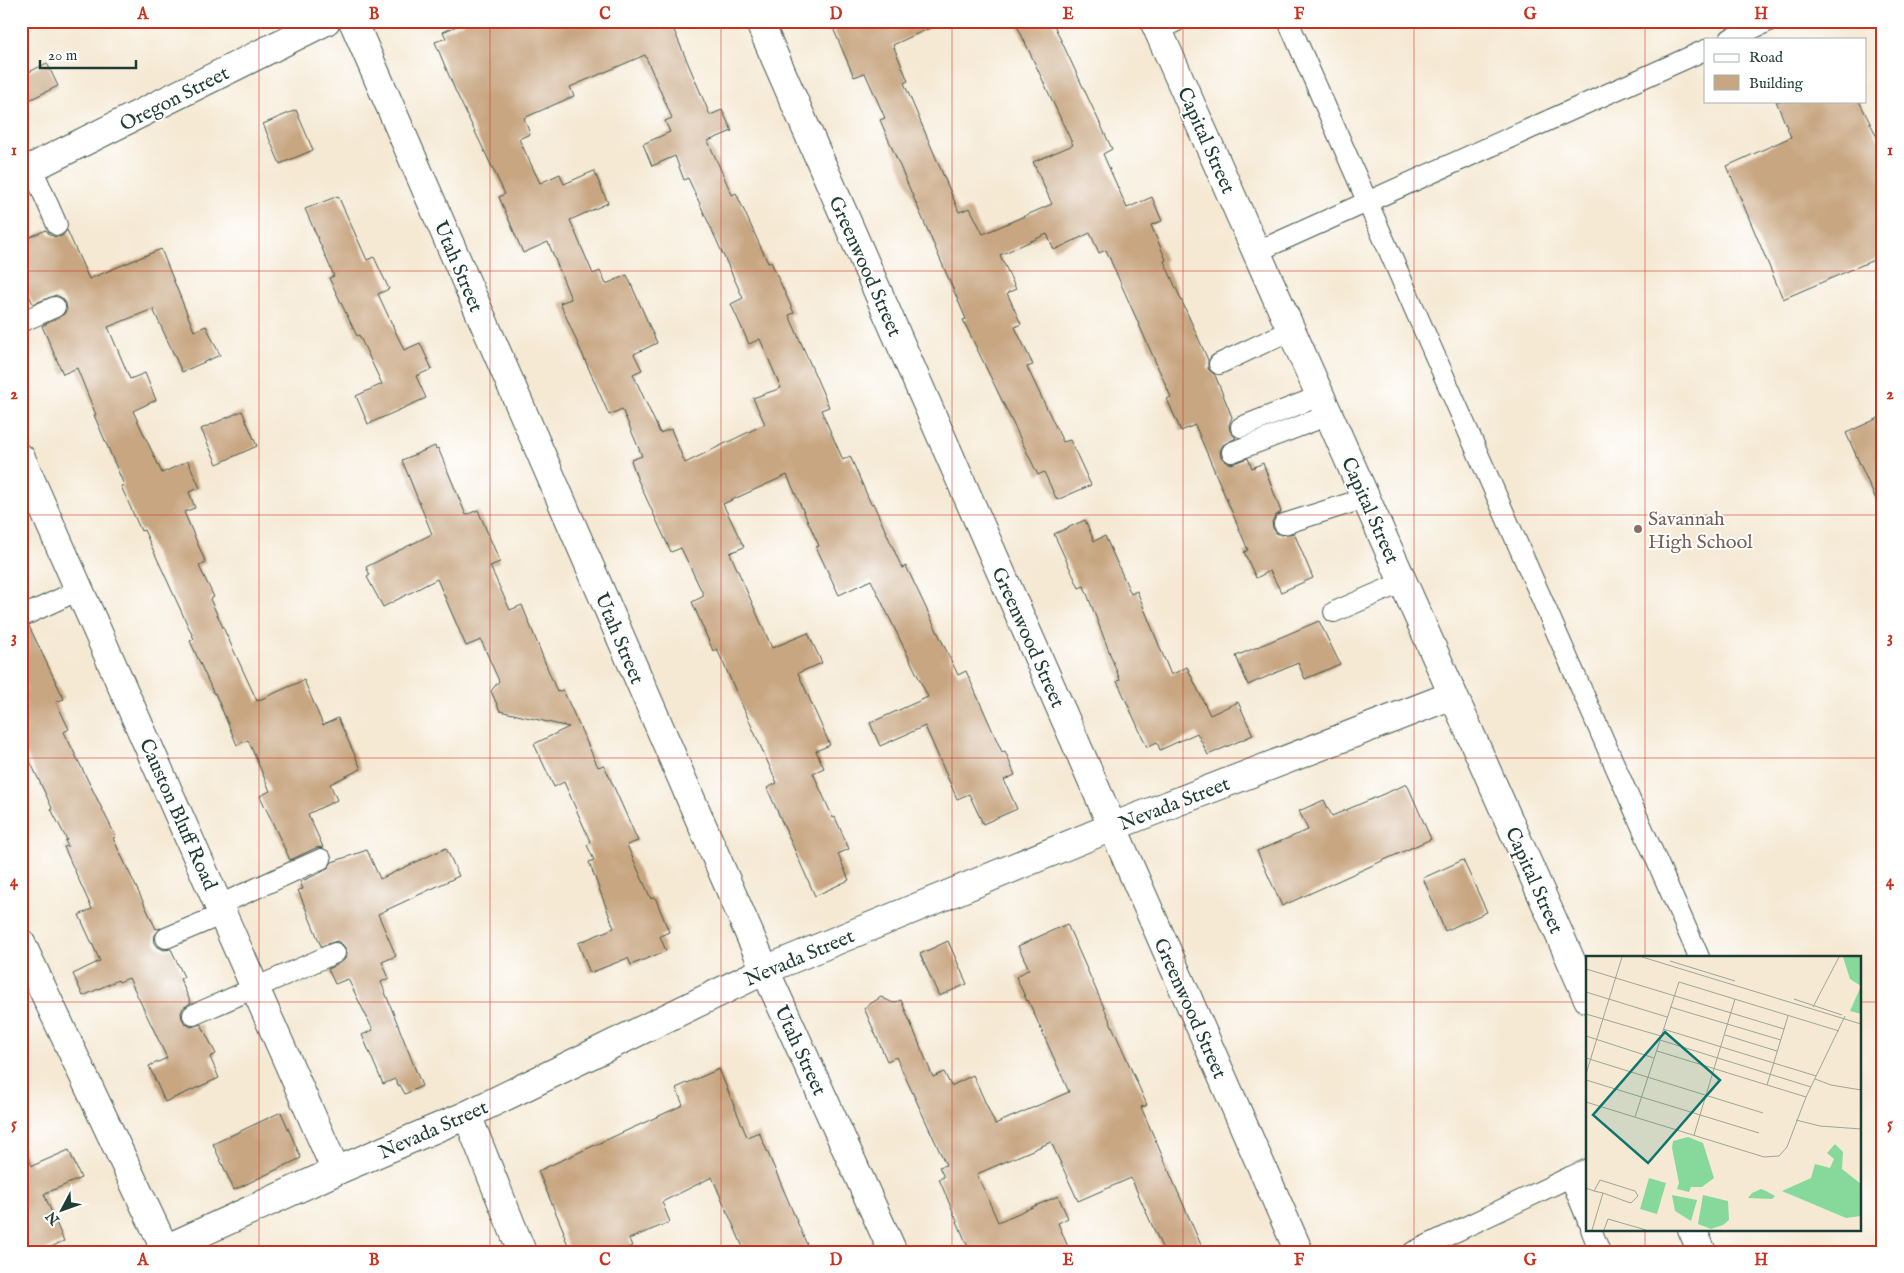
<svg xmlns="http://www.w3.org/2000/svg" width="1904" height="1273" viewBox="0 0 1904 1273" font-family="'IM FELL English',serif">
<rect width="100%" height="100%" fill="#fff"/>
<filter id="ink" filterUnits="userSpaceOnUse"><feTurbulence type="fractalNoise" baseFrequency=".02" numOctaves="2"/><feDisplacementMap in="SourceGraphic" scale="10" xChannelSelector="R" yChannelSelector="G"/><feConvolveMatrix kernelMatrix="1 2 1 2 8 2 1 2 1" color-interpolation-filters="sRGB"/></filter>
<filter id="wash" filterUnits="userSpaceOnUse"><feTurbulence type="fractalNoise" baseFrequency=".0096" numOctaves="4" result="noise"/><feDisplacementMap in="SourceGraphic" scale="20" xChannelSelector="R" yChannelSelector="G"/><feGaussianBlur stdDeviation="1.12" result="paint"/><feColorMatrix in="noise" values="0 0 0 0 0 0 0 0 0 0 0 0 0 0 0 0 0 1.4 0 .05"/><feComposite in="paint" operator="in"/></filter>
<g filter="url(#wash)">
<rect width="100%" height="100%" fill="#f5e9d4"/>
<g id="blocks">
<!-- building -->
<g fill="#c8a681" fill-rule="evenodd">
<path d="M468,21H670L710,115L722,110L732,131L708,141L732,195L736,193L768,263L771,262L794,313L789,315L829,407L821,410L843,460L850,456L871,504L873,503L902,568L906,566L958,675L966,671L1002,752L1005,751L1015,775L1004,780L1017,809L983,824L969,794L957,799L925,726L880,746L870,723L928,697L871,580L839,595L816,547L819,546L787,475L723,504L744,547L730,553L772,648L808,633L822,663L798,673L830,745L816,751L824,768L813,773L833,818L835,817L849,849L838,854L849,880L815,896L767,788L777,783L717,649L713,651L692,602L704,596L681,548L671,552L637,478L631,460L642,456L622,409L609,415L560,303L571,299L548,242L523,253L499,197L505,194L455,90L435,42L446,38L443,32ZM645,55L672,118L665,121L670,132L643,144L652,166L675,156L684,180L688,178L743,298L731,304L749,344L760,339L781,388L753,398L765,424L685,463L671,429L660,433L633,374L642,370L634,354L657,343L627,275L606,284L600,271L593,274L570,220L608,203L594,171L564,184L560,174L540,183L519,139L530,134L524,118L574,96L570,87Z"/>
<path d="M830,21H945L893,45L908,81L904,83L959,212L970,208L983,234L1052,204L1033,162L1073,145L1015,21H1052L1112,149L1103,154L1127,208L1152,197L1162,221L1151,225L1166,260L1164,261L1208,360V369L1215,375L1232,417L1229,425L1230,431L1236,438L1223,445L1220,451L1221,457L1225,461L1231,464L1248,458L1252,468L1263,463L1281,512L1275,516L1272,522L1273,528L1276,533L1281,535L1294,533L1313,578L1281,592L1270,571L1256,578L1244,552L1248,550L1195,425L1181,431L1167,399L1171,397L1106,250L1099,253L1090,233L1054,250L1047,234L1000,255L1016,289L1007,293L1021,324L1015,327L1033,365L1027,367L1063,442L1070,440L1091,485L1057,500L1044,472L1038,475L963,320L966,319L880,120L885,118L865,73L854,77Z"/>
<path d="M47,63L58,86L21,104V76Z"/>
<path d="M1776,101H1859L1883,149V256L1783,299L1727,166L1791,137Z"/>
<path d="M296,110L313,150L280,164L263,124Z"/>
<path d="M338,196L367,260L374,257L389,289L378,294L404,350L420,343L432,369L416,376L426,398L368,424L356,396L382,384L359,335L357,336L329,278L334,276L305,209Z"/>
<path d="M46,230L50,235L56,237L62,236L67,230L89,279L161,249L194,331L206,326L220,355L182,372L153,309L108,327L130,379L145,373L156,400L133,411L162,473L188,461L200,488L189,492L195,508L184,512L206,563L199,566L214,597L210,599L257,701L304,680L323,725L338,718L361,769L330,784L337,800L308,814L323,847L316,848L290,860L260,796L270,791L248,740L237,745L215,693L214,694L190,641L194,639L144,530L141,531L121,486L124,485L94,415H96L77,368L63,374L42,326L64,314L67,309L66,303L62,298L56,295L33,304L21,277V241Z"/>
<path d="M242,411L257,446L217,464L201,429Z"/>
<path d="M1883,416V515L1846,433Z"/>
<path d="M435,446L436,449L438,448L466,515L478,510L500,562L490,566L510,610L522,605L557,692L563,690L598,767L604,765L638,841L627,845L651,899L655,897L669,932L660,936L666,951L631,965L628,958L590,973L578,943L614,928L589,862L594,860L587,845L591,843L564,782L554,787L534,744L569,727L500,711L491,691L499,681L481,640L466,646L437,579L383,607L367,577L370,575L366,567L432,534L402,460Z"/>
<path d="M1085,520L1094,541L1105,536L1131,594L1137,591L1171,675L1187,667L1210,715L1238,702L1253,735L1208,755L1197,733L1160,750L1157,742L1147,747L1117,681L1120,680L1084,586L1079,588L1054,534Z"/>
<path d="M1319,621L1340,664L1305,679L1298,663L1248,685L1236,656Z"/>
<path d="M29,626L64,699L56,702L69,729L64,732L116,837L113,838L156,929L161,928L154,936L155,943L158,947L164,950L171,949L184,977L180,979L191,1003L183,1008L181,1013L182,1019L186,1024L191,1027L201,1024L216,1054L210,1057L219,1078L165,1102L149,1066L167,1058L129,978L119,982L118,980L83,996L73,974L100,961L79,915L92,909L64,847L68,846L65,841L67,840L51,809L52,808L21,742V629Z"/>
<path d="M1407,784L1431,839L1282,906L1257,851L1308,830L1299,811L1324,800L1332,816Z"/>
<path d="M446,848L459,876L378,914L396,956L382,962L389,978L381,982L422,1086L405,1094L400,1085L398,1086L395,1079L383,1084L362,1035L373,1030L348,979L335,984L328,969L344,960L347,955L346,949L342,944L337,941L321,946L298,890L303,889L300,882L326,870L332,862L367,850L380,879Z"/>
<path d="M1463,860L1487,912L1445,931L1423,878Z"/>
<path d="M1067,924L1147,1105L1141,1107L1204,1252H1164L1131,1178L1078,1201L1051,1142L977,1174L998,1222L1058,1196L1068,1218L1058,1223L1070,1252H970L939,1179L944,1177L939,1167L946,1165L896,1057L887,1061L864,1008L881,997L893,1003L901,1000L933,1077L944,1072L951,1086L973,1075L995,1124L1069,1092L1028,1000L1027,1001L1016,977L1029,969L1018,946Z"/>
<path d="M948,941L967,984L939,996L920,954Z"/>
<path d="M719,1069L747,1137L759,1132L810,1252H745L712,1177L662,1202L670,1222L629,1239L632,1246L618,1252H571L563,1233L564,1232L538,1171L683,1105L676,1088Z"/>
<path d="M281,1112L301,1158L234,1190L213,1144Z"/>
<path d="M21,1142L32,1166L69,1150L81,1178L44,1194L64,1241L40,1252H28L21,1237Z"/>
</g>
</g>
</g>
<g filter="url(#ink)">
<use href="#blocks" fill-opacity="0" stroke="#3f574c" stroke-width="1"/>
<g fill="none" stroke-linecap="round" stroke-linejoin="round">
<!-- service casing -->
<g stroke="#3f574c" stroke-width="22">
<g id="service">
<path d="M1288,21L1699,957"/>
<path d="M1158,30L1177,21"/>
<path d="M1730,39L1769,21"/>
<path d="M32,168L57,225"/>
<path d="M1256,252L1705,50"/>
<path d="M21,322L55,307"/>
<path d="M1219,364L1291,330"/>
<path d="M1241,427L1320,396"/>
<path d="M1232,452L1329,415"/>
<path d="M1284,524L1366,498"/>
<path d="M1334,612L1403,582"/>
<path d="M21,617L79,590"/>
<path d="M219,905L321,859"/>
<path d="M166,938L223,914"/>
<path d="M193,1015L335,953"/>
<path d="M1570,1177L1588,1169"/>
<path d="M1591,1229L1600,1252"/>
<path d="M1413,1252L1570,1177L1588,1221"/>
</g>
</g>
<!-- minor casing -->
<g stroke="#3f574c" stroke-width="30">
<g id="minor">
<path d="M353,21L765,970L893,1252"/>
<path d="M759,21L1299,1252"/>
<path d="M1154,21L1588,999"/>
<path d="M21,173L326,21"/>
<path d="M21,458L336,1171"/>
<path d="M21,943L165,1249"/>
<path d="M467,1115L522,1252"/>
<path d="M1692,1229L1702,1252"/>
<path d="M159,1252L336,1171L467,1115L765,970L1112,827L1453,695"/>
</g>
</g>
<!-- service -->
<use href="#service" stroke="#fff" stroke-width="20"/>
<!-- minor -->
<use href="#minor" stroke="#fff" stroke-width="28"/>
</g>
</g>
<!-- grid -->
<path fill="none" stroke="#c8321e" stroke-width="1" stroke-opacity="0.55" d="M259,21V1252M490,21V1252M721,21V1252M952,21V1252M1183,21V1252M1414,21V1252M1645,21V957M21,271H1883M21,515H1883M21,758H1883M21,1002H1588M1860,1002H1883M1645,1229V1252"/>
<!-- markers -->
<circle fill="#8d6e63" stroke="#fff" stroke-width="2" cx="1638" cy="529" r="5"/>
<g text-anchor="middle" stroke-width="4" stroke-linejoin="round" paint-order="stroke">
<!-- street labels -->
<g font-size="20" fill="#1f3d34" stroke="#fff">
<text transform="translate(174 98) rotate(-27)" y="7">Oregon Street</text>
<text transform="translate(1207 140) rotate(66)" y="7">Capital Street</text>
<text transform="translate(459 266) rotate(67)" y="7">Utah Street</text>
<text transform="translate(866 266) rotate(66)" y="7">Greenwood Street</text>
<text transform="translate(1371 510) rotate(66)" y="7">Capital Street</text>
<text transform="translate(1029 637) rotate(66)" y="7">Greenwood Street</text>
<text transform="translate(620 638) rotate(67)" y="7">Utah Street</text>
<text transform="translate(1174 803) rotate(-21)" y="7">Nevada Street</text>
<text transform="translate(179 814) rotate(66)" y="7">Causton Bluff Road</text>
<text transform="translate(1535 880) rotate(66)" y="7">Capital Street</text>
<text transform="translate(799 957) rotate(-23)" y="7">Nevada Street</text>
<text transform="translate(1191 1008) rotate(66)" y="7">Greenwood Street</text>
<text transform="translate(801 1050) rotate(65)" y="7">Utah Street</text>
<text transform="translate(433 1129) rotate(-24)" y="7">Nevada Street</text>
</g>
<!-- education labels -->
<g font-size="20" fill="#785e54" stroke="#fff" text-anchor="start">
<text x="1648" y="525">Savannah<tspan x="1648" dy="23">High School</tspan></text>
</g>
</g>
<!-- overview -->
<g transform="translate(1586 956)">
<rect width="275" height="275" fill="#f5e9d4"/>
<path d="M257,1H275V58L264,55L275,30L264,23ZM102,181L117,187L128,222L116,231H105L103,236L91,233L93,227L86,192L87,185ZM249,188L257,196L256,213L275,228V260L260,262L196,235L225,222L229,208L244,212L248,203L241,197ZM63,222L80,227L71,258L54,253ZM175,233L180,235L189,240L186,243L162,242L166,237ZM86,239L111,244L105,265L89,255ZM117,239L142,245L143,264L137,269L125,273L112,268Z" fill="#86d99b"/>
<path fill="none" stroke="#9fa494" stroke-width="1" d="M56,1L275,68M84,5L149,25M0,13L198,73M0,36L81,61M208,43L256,59M84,51L195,84M227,51L253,1M0,58L75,80M77,73L230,120M139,79L191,95M0,80L68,102M74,84L225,131M71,95L220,141M0,102L177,157M0,118L36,1M229,123L245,129L275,134M0,124L173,177M181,129L202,60M0,146L178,201L193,200L201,191L220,141L259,60M49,161L93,26L253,75M210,164L234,170L275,173M108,179L149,43M0,232L8,235L17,237L39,245L45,247L52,240L49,235L14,224L8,235M6,274L17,237M18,274L22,263L60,274"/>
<path fill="#0f766e" fill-opacity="0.15" stroke="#0f766e" stroke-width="2.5" d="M79,76L134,124L62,207L7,159Z"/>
<rect width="275" height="275" fill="none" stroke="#1f3d34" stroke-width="2.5"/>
</g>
<!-- margin -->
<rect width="1904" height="1273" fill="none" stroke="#fff" stroke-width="55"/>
<!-- legend -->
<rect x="1704" y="38" width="162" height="65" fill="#ffffff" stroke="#a5b1ae"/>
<rect x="1714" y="54" width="25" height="8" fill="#ffffff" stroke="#a5b1ae"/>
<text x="1749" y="62" font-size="15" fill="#1f3d34">Road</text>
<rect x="1714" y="75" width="25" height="15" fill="#c8a681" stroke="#a5b1ae"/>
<text x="1749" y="88" font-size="15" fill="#1f3d34">Building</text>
<!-- north arrow -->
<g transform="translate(62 1210) rotate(229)" stroke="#ffffff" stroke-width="4" paint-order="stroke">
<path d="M0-4L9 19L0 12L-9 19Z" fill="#1f3d34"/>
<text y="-8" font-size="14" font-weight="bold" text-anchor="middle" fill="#1f3d34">N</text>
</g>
<!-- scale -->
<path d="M40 60v8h96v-8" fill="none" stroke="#1f3d34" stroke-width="2.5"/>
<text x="48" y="60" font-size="15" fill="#1f3d34" stroke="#ffffff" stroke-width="4" paint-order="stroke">20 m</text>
<rect x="28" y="28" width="1848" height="1218" fill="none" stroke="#c8321e" stroke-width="2"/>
<g font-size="16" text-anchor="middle" font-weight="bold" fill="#c8321e">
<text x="143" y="19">A</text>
<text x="374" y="19">B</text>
<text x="605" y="19">C</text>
<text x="836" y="19">D</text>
<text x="1068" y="19">E</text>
<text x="1299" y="19">F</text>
<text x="1530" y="19">G</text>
<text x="1761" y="19">H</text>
<text x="14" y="155">1</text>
<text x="1890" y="155">1</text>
<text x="14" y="399">2</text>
<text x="1890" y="399">2</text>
<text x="14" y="642">3</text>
<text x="1890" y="642">3</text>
<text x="14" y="886">4</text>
<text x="1890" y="886">4</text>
<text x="14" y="1129">5</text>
<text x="1890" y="1129">5</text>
<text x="143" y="1265">A</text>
<text x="374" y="1265">B</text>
<text x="605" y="1265">C</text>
<text x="836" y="1265">D</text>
<text x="1068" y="1265">E</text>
<text x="1299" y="1265">F</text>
<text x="1530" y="1265">G</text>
<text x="1761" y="1265">H</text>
</g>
</svg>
